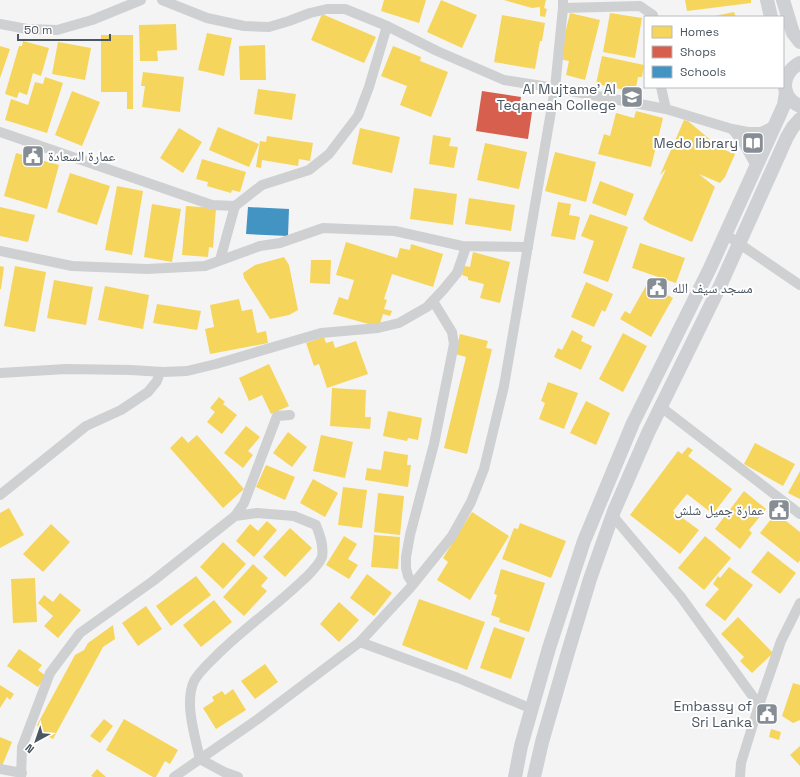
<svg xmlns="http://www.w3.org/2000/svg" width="800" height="777" viewBox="0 0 800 777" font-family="'Space Grotesk','Noto Naskh Arabic',sans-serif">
<rect width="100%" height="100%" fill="#f4f4f4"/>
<!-- homes -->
<g fill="#f6d55c">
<path d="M384,0H426L419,23L381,11Z"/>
<path d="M441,0L477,15L462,48L427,32Z"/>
<path d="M504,0H546L544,8L547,9L545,17L540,16V7L532,8Z"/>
<path d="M685,0H751V3L687,11Z"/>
<path d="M734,12L736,17H715V16Z"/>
<path d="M570,13L600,20L585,80L566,75L569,61L559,59Z"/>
<path d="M610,13L642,18L635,58L603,52Z"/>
<path d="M322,14L376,37L364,63L311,40Z"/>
<path d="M502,15L545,23L542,41H540L535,69L494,62Z"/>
<path d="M176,24L177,50L157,51L158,61H140L139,25Z"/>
<path d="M207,33L232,38L224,76L198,70Z"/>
<path d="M101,35H133V109H127V92H101Z"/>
<path d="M23,41L49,48L41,76L33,73L27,95L19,92L17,98L5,94L19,46H22Z"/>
<path d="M58,42L91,48L85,80L52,74Z"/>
<path d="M265,45L266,80H240L239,46Z"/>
<path d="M0,46L10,49L0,78Z"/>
<path d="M393,46L421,57L420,61L448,72L431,117L400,105L407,86L381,76Z"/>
<path d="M602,56L644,65L642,77H638L635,92L596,84Z"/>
<path d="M143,72L184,77L180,112L142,107L145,86H141Z"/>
<path d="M45,77L63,83L47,133L5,120L11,99L28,105L35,82L43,84Z"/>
<path d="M258,89L296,94L292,120L254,114Z"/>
<path d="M72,91L100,102L82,146L55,135Z"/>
<path d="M636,111L663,118L651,167L598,154L604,134L610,136L616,113L634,118Z"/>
<path d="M684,120L688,121L720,148L735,154L725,177L720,183L699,174L715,187L692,242L650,224L643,219L666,169L660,175Z"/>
<path d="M218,127L259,144L249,167L209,150Z"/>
<path d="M179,128L202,142L183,173L160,158Z"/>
<path d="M360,128L400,137L392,173L352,164Z"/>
<path d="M433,135L451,138L449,146L458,147L454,168L429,164Z"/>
<path d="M267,136L313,143L310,161L299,159L298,166L262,160L261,168L256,167L260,141L266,142Z"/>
<path d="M485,143L527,152L519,189L477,180Z"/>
<path d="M555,152L596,162L586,202L545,191Z"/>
<path d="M16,153L59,165L47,209L4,196Z"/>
<path d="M202,159L246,172L240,192L232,190L231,193L207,186L208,182L196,179Z"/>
<path d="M70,173L110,186L97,225L57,212Z"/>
<path d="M600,181L634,194L626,216L592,203Z"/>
<path d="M117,186L143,191L132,255L105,250Z"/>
<path d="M414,188L457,194L453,225L410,219Z"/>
<path d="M469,198L515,205L511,231L465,224Z"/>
<path d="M558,202L571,204L569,215L580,217L575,240L551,236Z"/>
<path d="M152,204L181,209L172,262L144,257Z"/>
<path d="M186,206L216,208L213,248L209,247L208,257L182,255Z"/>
<path d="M0,207L35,215L28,242L0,236Z"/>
<path d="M590,214L628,227L608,282L583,273L594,241L581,236Z"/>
<path d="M346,242L397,258L400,248L410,250L411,244L443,254L433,287L392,274L384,299L387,300L384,309L392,311L390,316L383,314L379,327L333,314L339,297L348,300L354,280L336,275Z"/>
<path d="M640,243L685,258L676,283L632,268Z"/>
<path d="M473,252L510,262L500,303L480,298L484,284L468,280V277L462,275L464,266L470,267Z"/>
<path d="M284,257L289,265L298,310L289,315L270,319L244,278L243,273L255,265Z"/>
<path d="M311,260H331L330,284L310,283Z"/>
<path d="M0,266L4,267L1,289H0Z"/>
<path d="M15,266L46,272L35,332L4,326Z"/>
<path d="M54,280L93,287L86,325L47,318Z"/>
<path d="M586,282L613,294L605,312L602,310L594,327L571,317Z"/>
<path d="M647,284L673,298L651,337L620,319L625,311L630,314Z"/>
<path d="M105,286L149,295L143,329L98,320Z"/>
<path d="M239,299L242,311L252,309L257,333L266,331L268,343L210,354L205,329L214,327L210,305Z"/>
<path d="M157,304L201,311L197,330L153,323Z"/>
<path d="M572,330L583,336L581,341L592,346L581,370L554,357L558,348L562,350Z"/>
<path d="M623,333L647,346L623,392L599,379Z"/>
<path d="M460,334L488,341L486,348L492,349L467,454L444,448L466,357L455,354Z"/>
<path d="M324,337L326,343L333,341L335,348L356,341L368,374L327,388L319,364L314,366L306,343Z"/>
<path d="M269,364L289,406L271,414L262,395L249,401L239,378Z"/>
<path d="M548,382L578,393L564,429L539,419L545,403L541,401Z"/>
<path d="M332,388L366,390L365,417H371L370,429L330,426Z"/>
<path d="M219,397L225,402L223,404L237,415L222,434L207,422L215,412L210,408Z"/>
<path d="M586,401L610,413L596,445L570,433Z"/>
<path d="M388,411L422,418L418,440L408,438L407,441L383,436Z"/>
<path d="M246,426L260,437L248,451L253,455L243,468L224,453Z"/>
<path d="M288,432L307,447L292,467L273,453Z"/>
<path d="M197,435L244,489L223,508L170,448L182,436L188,443Z"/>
<path d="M321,435L353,442L345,478L313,471Z"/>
<path d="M755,443L795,464L783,486L744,464Z"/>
<path d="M688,447L693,450L688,456L732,489L713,514L687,494L673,511L699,530L680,554L630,515L678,451L682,454Z"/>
<path d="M384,451L408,455L407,465H411L408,487L365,480L367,468L381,470Z"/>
<path d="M266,465L295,477L285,500L256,487Z"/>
<path d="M800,471V499L788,493Z"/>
<path d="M313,479L338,493L325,517L300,503Z"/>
<path d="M343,487L367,490L362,528L338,525Z"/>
<path d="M744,491L766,509L749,530L752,533L740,549L715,529Z"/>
<path d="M378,493L404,496L400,535L374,532Z"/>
<path d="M9,508L24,535L0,548V513Z"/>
<path d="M472,512L509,536L470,600L437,580L448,562L443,558Z"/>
<path d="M776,513L800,532V560L798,563L760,533Z"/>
<path d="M267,521L277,530L254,557L236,541L250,524L258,531Z"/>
<path d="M520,523L566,541L551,578L502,559L514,528L518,529Z"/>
<path d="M51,524L70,542L43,572L23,554Z"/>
<path d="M290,528L312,548L285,577L263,557Z"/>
<path d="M374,535L400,537L398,569L371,567Z"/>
<path d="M344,536L357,544L348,559L358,565L349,579L326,565Z"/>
<path d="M705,536L731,558L704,590L678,568Z"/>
<path d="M223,542L246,564L223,589L200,567Z"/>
<path d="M768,551L796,573L780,594L751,572Z"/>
<path d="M253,564L268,578L261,586L267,591L244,616L223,597Z"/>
<path d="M729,567L753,585L725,621L705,605L719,589L713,584L718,576L720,578Z"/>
<path d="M501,569L545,583L529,632L499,622L500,618L491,615L497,595L494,594Z"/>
<path d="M367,574L392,593L374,616L350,598Z"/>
<path d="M196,576L211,595L171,626L156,606Z"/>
<path d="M35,578L37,622L13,623L11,579Z"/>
<path d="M60,593L81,610L58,638L44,626L53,616L38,603L44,595L53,602Z"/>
<path d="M419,599L485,622L467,670L402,645Z"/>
<path d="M214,600L232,622L201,647L183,625Z"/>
<path d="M339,602L359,620L339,642L320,624Z"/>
<path d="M146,606L162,629L138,646L122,623Z"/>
<path d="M738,617L773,653L752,673L740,661L744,657L721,634Z"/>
<path d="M113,625L115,639L103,647L53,739L42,733L37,725L75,655L84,650L88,643Z"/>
<path d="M494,627L525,638L511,679L480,668Z"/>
<path d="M19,649L42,665L38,670L46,676L38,687L7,666Z"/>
<path d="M265,664L278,682L255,699L241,681Z"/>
<path d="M793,683L800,685V720L793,723L782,716Z"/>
<path d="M0,685L14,694L10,700L7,697L0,708Z"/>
<path d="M233,689L246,710L216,729L203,708L214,701L212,697L222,691L225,695Z"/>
<path d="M104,719L113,726L100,743L90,736Z"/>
<path d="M124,719L178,750L170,764L165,761L156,777H153L106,750Z"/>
<path d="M771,729L781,732L779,740L769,737Z"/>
<path d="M0,737L12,742L2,766L0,765Z"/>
<path d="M800,746V766L790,755Z"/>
<path d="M97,769L106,777H93L91,776Z"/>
</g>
<!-- shops -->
<path fill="#d6604d" d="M482,91L521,97L520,103L533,105L528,139L476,131Z"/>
<!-- schools -->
<path fill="#4393c3" d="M248,207L289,209L288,236L246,234Z"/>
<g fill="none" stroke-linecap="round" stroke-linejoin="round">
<!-- street -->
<g stroke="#ced0d2" stroke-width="10">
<path d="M162,0L207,18L244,26L269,27L289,21L310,13L327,9H345L387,26L437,51L504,80L555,88L666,109L732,129L748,132H761L775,125"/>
<path d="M563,0V8L640,6L653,15V17"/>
<path d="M0,24L27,29L57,30L92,20L141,0"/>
<path d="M661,87L666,109"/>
<path d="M732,129L744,144L756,166"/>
<path d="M0,132L212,205L235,206L262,185L309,170L329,154L358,116L369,87L387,26"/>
<path d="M725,234L800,285"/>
<path d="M0,251L72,266L147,269L205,266L260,246L280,243L323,228L395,231L462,246L528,247"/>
<path d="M220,260L235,206"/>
<path d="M0,373L66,369L131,370L163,372L187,371L216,364L321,333L378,328L399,323L427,307L443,290L457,273L466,247"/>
<path d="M661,407L800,514"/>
<path d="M0,495L86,426L121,410L148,392L157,381L160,372"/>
<path d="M612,515L681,597L759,705"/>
<path d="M235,516L244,503L277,416L290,415"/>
<path d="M413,584L408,576L406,568V557L410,535L434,444L454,344L452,332L433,301"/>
<path d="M360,642L458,678L532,709"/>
<path d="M0,769L22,773"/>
<path d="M21,777L22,747L50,673L80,633L153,581L235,516L257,513L294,516L316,525C320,535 324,546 322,557C320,563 308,576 303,580C275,607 243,629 216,656C209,663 199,672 194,681C184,703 195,736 200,759L224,772L238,777"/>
<path d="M174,777L258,719L360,642L410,588L452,536L471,502L484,469L504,386L555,88L563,8"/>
<path d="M740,777L741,763L759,705L781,641L800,603"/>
</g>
<!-- secondary -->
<g stroke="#ced0d4" stroke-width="14">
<path d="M767,0L771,17"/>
<path d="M783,0L793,33L800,42"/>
<path d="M800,63C781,73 779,97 800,106"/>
<path d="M515,777L521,746L549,648L584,541L633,423L710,268L780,114L784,105L786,92"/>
<path d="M534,777L542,742L568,652L590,579L614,511L648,433L720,286L787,137L793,127L800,119"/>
</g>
</g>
<!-- icons -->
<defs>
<g id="university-square" transform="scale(1.15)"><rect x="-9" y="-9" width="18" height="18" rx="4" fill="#868d94" stroke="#fff"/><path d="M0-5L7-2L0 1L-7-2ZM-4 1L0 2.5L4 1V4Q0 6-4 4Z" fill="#fff"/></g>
<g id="library-square" transform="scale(1.15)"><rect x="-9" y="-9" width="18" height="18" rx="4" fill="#868d94" stroke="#fff"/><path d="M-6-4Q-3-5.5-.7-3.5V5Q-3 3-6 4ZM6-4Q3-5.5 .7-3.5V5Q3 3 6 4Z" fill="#fff"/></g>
<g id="civic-square" transform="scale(1.15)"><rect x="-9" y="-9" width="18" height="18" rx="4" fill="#868d94" stroke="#fff"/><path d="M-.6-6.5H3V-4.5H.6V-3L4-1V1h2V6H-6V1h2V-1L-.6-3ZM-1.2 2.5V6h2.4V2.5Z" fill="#fff"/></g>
</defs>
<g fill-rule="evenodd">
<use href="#university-square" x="632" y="97"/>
<use href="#library-square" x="753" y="143"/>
<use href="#civic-square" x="33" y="156"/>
<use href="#civic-square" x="657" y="288"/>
<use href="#civic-square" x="779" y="510"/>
<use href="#civic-square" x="767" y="714"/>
</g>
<g text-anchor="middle" stroke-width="4" stroke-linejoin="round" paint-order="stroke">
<!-- poi labels -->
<g font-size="14" fill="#4a5661" stroke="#fff" text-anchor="end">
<text x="616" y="94">Al Mujtame' Al<tspan x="616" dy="16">Teqaneah College</tspan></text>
<text x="738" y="148">Medo library</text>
<text x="48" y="161" text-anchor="start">عمارة السعادة</text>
<text x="672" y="293" text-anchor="start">مسجد سيف الله</text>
<text x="764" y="515">عمارة جميل شلش</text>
<text x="752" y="711">Embassy of<tspan x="752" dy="16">Sri Lanka</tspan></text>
</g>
</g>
<!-- legend -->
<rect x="644" y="16" width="140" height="72" fill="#ffffff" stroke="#b7bbc0"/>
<rect x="652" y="26" width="20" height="12" fill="#f6d55c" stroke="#b7bbc0"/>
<text x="680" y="36" font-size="12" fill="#4a5661">Homes</text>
<rect x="652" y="46" width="20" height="12" fill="#d6604d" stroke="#b7bbc0"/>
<text x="680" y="56" font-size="12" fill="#4a5661">Shops</text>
<rect x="652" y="66" width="20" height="12" fill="#4393c3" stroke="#b7bbc0"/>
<text x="680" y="76" font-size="12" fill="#4a5661">Schools</text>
<!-- north arrow -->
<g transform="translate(36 741) rotate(220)" stroke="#ffffff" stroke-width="3" paint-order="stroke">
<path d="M0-3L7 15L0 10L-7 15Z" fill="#4a5661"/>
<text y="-6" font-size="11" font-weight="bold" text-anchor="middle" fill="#4a5661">N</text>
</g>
<!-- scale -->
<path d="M18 34v6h92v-6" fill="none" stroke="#4a5661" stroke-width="2"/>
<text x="24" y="34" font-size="12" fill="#4a5661" stroke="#ffffff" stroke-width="3" paint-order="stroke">50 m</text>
</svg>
